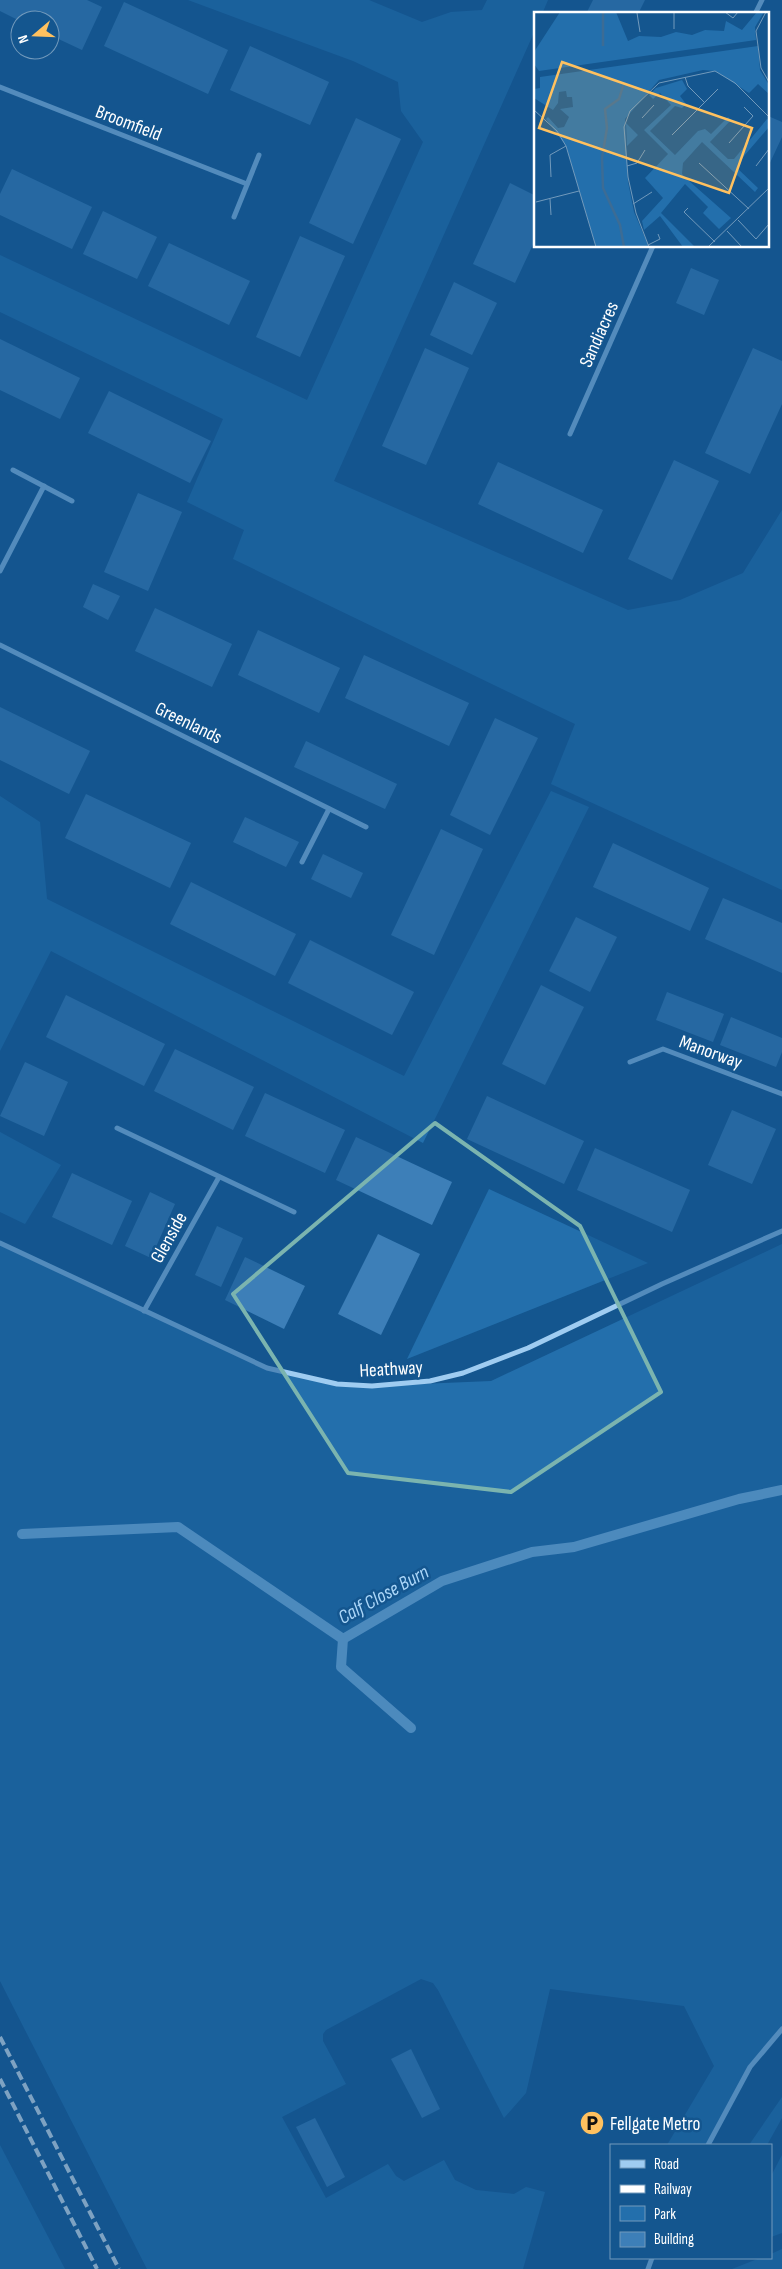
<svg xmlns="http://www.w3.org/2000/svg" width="782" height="2269" viewBox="0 0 782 2269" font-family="'Sofia Sans Condensed',sans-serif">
<rect width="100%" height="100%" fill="#14568f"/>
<!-- green -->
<g fill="#236fac">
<path d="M188,0H369L422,22L451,12L482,10L487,0H548L542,14H536V28L334,481L628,610L680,600L743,573L782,510V890L551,784L575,724L233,559L244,530L187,502L223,419L0,312V255L307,400L423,142L401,111L398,82L353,61Z"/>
<path d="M551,791L589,807L423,1143L51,951L0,1051V796L40,822L47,899L404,1076Z"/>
<path d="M0,1132L61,1165L25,1224L0,1212Z"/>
<path d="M489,1189L648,1263L407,1359Z"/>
<path d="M0,1243L267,1368L337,1384L372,1386L491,1381L782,1244V2029L750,2067L708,2145H667L714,2066L684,2006L550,1989L526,2093L504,2118L438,1990L433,1983L421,1979L326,2030L323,2034V2041L346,2084L282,2117L326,2198L388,2164L396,2176L404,2181L444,2160L455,2180L476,2190L514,2194L526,2187L545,2192L523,2269H147L0,1981Z"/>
<path d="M782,2097V2118L767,2145H749Z"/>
<path d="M0,2145L65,2269H0Z"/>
<path d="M782,2155V2233L771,2237V2176Z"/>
<path d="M782,2249V2269H732L760,2258H771V2254Z"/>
</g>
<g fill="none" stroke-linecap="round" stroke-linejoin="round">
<!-- stream -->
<g stroke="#91c9f4" stroke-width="10">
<path d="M22,1534L178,1527L343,1639L442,1581L532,1552L574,1547L739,1499L782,1490"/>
<path d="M343,1639L341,1667L411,1728"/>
</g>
</g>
<!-- building -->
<g fill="#3d7fb8">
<path d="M0,0H87L102,7L82,50L50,35V20L20,21L0,11Z"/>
<path d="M593,0H645L638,14H586Z"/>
<path d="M124,2L228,50L208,94L104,46Z"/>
<path d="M250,46L329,82L310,125L230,90Z"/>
<path d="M768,116L782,122V137L768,167Z"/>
<path d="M356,118L401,139L353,244L309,223Z"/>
<path d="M12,169L92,207L72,249L0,215V194Z"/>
<path d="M510,183L536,196V238L515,283L473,264Z"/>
<path d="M103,211L157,237L137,279L83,254Z"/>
<path d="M300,236L345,256L300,357L256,337Z"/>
<path d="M169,243L250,281L229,325L148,286Z"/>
<path d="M691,268L719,280L704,315L676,303Z"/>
<path d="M454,282L497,303L472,355L430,335Z"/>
<path d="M0,339L80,378L60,419L0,390Z"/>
<path d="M425,348L469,368L426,465L382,446Z"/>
<path d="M753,348L782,361V404L750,474L705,453Z"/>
<path d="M109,391L211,441L190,483L88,433Z"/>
<path d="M674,460L719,481L672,580L628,559Z"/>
<path d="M498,462L603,510L583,553L478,504Z"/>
<path d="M138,493L182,512L148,591L104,572Z"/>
<path d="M93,584L120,596L108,620L83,607Z"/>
<path d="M155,608L232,644L212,687L135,651Z"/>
<path d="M258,630L340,668L319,713L238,675Z"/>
<path d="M364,655L469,703L449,746L345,698Z"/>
<path d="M0,707L90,751L69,794L0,760Z"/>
<path d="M495,718L538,738L490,835L450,815Z"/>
<path d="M306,741L397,784L385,809L294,767Z"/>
<path d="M86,794L191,843L170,888L65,838Z"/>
<path d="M245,817L299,842L286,867L233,842Z"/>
<path d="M441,829L483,849L434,955L391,935Z"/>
<path d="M613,843L709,888L690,931L593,887Z"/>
<path d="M323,854L363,873L351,898L311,879Z"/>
<path d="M191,882L296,934L275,976L170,924Z"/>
<path d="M723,898L782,923V973L705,939Z"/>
<path d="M576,917L617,937L590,992L549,971Z"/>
<path d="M310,940L414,992L392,1035L288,983Z"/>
<path d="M541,985L584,1007L545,1085L502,1064Z"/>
<path d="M667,992L724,1014L713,1042L656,1020Z"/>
<path d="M66,995L165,1044L144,1086L46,1037Z"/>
<path d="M731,1017L782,1038V1052L776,1067L720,1045Z"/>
<path d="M175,1049L254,1087L233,1130L154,1091Z"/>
<path d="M25,1062L68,1082L44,1136L0,1116Z"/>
<path d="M265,1093L345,1130L325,1173L245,1136Z"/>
<path d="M487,1096L584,1141L564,1184L467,1139Z"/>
<path d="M732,1110L776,1129L752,1184L708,1165Z"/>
<path d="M356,1137L452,1182L432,1225L336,1180Z"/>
<path d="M595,1148L690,1190L672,1232L577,1190Z"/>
<path d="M72,1173L132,1201L112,1245L52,1217Z"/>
<path d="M150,1192L175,1204L151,1258L125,1246Z"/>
<path d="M217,1226L243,1238L221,1287L195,1275Z"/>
<path d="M378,1234L420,1254L381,1335L338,1314Z"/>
<path d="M245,1257L305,1286L284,1329L225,1300Z"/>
<path d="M411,2049L440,2109L422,2118L391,2059Z"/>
<path d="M315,2118L345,2177L327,2187L296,2127Z"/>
</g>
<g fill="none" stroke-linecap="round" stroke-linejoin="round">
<!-- street -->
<g stroke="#9fccf1" stroke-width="5">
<path d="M755,14L762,0"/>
<path d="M0,87L247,184"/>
<path d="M234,217L259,155"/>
<path d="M570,434L653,246"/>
<path d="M13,470L72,501"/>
<path d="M0,571L44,486"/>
<path d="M0,645L366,827"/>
<path d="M302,862L329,809"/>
<path d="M630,1062L663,1049L782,1094"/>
<path d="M117,1128L294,1212"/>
<path d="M0,1243L267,1368L337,1384L372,1386L430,1381L463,1373L528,1348L662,1284L782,1231"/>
<path d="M144,1311L219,1177"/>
<path d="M708,2145L750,2067L782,2029"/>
<path d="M648,2269L652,2258"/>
</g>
<!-- rail -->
<g stroke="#fff" stroke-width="4" stroke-dasharray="9 4" stroke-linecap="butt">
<path d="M0,2037L119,2269"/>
<path d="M0,2079L97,2269"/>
</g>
</g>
<!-- marked area -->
<path d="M0 0H782V2269H0ZM435,1123L580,1226L661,1392L511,1492L348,1473L233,1294Z" fill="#14568f" fill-opacity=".55" fill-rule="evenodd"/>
<path fill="none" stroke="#7bb4af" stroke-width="4" stroke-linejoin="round" d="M435,1123L580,1226L661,1392L511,1492L348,1473L233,1294Z"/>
<!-- icons -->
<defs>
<g id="parking-disc" transform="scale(1.25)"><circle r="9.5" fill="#ffc15f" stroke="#14568f"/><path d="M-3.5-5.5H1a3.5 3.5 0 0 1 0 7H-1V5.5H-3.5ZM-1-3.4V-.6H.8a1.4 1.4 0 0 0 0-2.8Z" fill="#111"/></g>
</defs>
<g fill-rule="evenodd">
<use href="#parking-disc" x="592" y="2123"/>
</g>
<g text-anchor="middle" stroke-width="5" stroke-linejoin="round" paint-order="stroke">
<!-- street labels -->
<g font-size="19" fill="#fff" stroke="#14568f">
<text transform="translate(129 122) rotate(21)" y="7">Broomfield</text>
<text transform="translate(598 334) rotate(-66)" y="7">Sandiacres</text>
<text transform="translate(189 722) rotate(26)" y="7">Greenlands</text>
<text transform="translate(711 1051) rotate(20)" y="7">Manorway</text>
<text transform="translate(168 1237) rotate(-61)" y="7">Glenside</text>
<text transform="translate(391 1368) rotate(-3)" y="7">Heathway</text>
</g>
<!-- poi labels -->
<g font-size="19" fill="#fff" stroke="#14568f" text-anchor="start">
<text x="610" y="2130">Fellgate Metro</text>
</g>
<!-- water labels -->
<g font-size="20" font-style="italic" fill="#abd6f8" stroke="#14568f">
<text transform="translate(383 1594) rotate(-29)" y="7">Calf Close Burn</text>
</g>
</g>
<!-- overview -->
<g transform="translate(534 12)">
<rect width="235" height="235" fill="#14568f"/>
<path d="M26,0H82L94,29L105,24L127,25L142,20L158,23L171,18L190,19L192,9L208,18L223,0H230L221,15L222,28L5,59L0,52V40ZM224,34L226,58L235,73V82L224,72L215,81L181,59L169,58L125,68L91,107L94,170L100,200L115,235H62L32,134L12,107L14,105L24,116L30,115L35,105L26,97L39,95L38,85H33L32,79L25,80L24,91L19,98L0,86V77L6,76V65ZM148,68L153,77L146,84L152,92L148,96L141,94L116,119L141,143L164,119L171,117L177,122L194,105L197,108L176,130L194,147H200L233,107L235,108V115L204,151L203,156L224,176L221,180L168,130L149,151L148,162L154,168L197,206L185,217L169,201L174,195L151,172L127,201L161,235H149L126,204L110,218L108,209L129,186L111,166L134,142L110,118L137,93L126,81L119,87L115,83L122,76ZM92,111L104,123L93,134Z" fill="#236fac"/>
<path fill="none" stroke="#3c6c95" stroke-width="2.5" d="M69,0V34M89,74L85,87L71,97L73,116L68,146L69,176L86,213L90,235"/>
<path fill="none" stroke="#729abc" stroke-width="1" d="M140,0V17M191,0L199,6L204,0M232,0L222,19L227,56L235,70M103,1L106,20M151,65L154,74L171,91M0,98L23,119L32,134L62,235M108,106L120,93M138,123L184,77M195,131L219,104L210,95M165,151L215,197M93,154L103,151L111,138M222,154L235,137M17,165L16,143L32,134M16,187L17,203M2,190L45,179M99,192L118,180M154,196L150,200L181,230M204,208L222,227L235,212M193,219L208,235M114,233L126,227L124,222M115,235L102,201L94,165L90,115L96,99L125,71L181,59L201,71L235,105M174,235L235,176"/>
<path fill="#ffc15f" fill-opacity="0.15" stroke="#ffc15f" stroke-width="2.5" d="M28,50L218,116L195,181L5,116Z"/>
<rect width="235" height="235" fill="none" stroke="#fff" stroke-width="2.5"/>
</g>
<!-- legend -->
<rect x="610" y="2144" width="162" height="115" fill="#14568f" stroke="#729abc"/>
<rect x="620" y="2160" width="25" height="8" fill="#9fccf1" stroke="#729abc"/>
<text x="654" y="2169" font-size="15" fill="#ffffff">Road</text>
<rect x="620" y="2185" width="25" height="8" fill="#ffffff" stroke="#729abc"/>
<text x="654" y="2194" font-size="15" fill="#ffffff">Railway</text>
<rect x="620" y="2206" width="25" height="15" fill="#236fac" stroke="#729abc"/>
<text x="654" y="2219" font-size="15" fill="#ffffff">Park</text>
<rect x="620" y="2232" width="25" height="15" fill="#3d7fb8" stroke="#729abc"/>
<text x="654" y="2244" font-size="15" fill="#ffffff">Building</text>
<!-- north arrow -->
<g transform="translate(35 35) rotate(251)"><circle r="24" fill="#14568f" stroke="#729abc"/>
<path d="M0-4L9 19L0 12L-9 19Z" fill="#ffc15f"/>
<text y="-8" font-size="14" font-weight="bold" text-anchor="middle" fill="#ffffff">N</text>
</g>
</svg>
